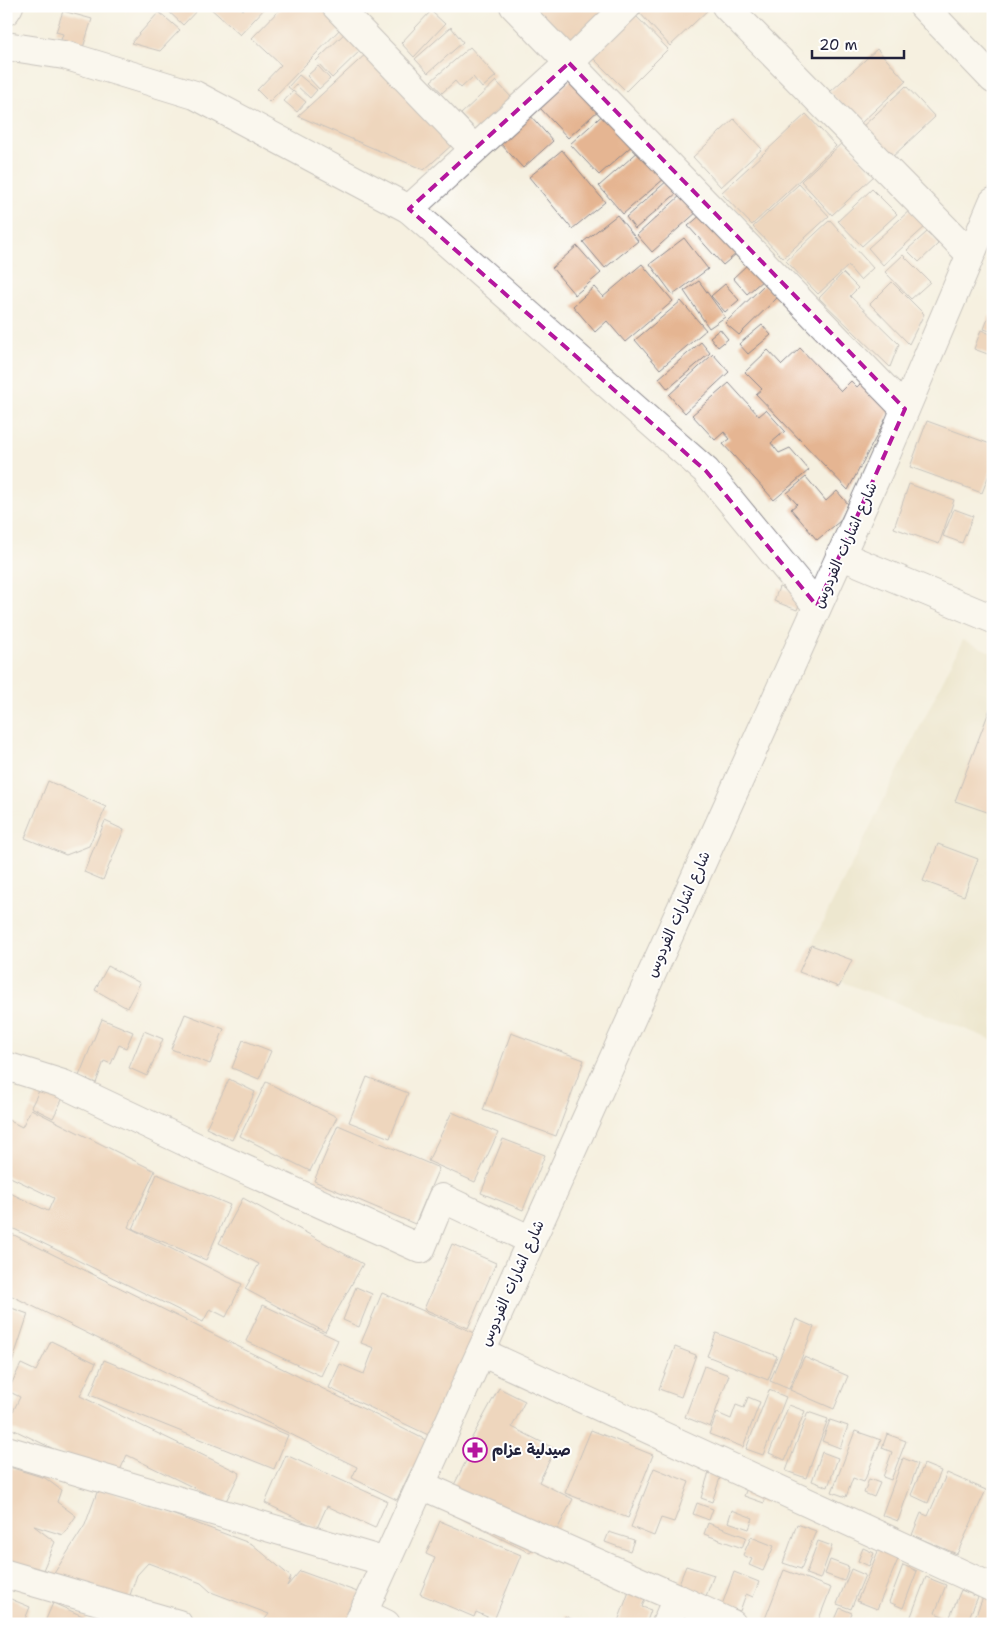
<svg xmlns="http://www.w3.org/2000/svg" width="999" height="1630" viewBox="0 0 999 1630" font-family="'Shantell Sans','Playpen Sans Arabic',sans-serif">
<rect width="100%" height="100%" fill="#fff"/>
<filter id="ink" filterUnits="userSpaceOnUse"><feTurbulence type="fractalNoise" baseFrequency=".02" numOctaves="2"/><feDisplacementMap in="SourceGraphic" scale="10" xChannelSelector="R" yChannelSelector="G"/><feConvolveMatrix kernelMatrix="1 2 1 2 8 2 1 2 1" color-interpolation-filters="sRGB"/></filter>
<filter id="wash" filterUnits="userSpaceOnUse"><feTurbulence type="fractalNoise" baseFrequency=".0096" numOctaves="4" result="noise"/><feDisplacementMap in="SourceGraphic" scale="20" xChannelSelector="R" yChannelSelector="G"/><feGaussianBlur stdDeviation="1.12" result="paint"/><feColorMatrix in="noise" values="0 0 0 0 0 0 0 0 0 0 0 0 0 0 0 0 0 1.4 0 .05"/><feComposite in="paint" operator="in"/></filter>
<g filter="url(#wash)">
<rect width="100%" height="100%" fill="#f5f0e0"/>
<!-- built -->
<path fill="#e3dbba" d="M963,640L993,653V1040L801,966Z"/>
<g id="blocks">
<!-- building -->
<g fill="#e5b592">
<path d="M163,6H201L183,25Z"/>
<path d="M208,6H239L243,10L247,6H267L240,35Z"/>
<path d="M283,6H328L346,23L269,102L257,90L281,65L252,38Z"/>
<path d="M533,6H608L570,44Z"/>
<path d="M643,6H712L670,46L638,11Z"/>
<path d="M63,11L92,19L81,54L59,46L63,34L56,32Z"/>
<path d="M431,11L445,24L414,57L401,43Z"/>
<path d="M159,12L180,30L160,51L131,43Z"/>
<path d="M634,14L668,49L626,91L591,56Z"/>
<path d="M451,27L463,42L428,73L415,59Z"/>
<path d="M349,29L365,46L332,78L316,61Z"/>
<path d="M470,47L496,76L482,88L473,77L461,88L455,81L442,93L431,81Z"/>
<path d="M877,49L906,81L860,124L830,92Z"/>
<path d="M368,52L453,144L424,170L298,116Z"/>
<path d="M318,66L330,79L319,89L307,76Z"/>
<path d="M299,75L317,90L310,98L296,85L292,90L288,87Z"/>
<path d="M574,77L602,107L568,138L540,108Z"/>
<path d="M496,81L512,98L477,131L461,114Z"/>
<path d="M906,86L935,117L890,159L861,128Z"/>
<path d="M293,91L306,102L297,112L284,101Z"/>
<path d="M606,112L635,143L599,175L570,144Z"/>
<path d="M529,114L553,141L523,168L499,142Z"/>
<path d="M806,114L836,146L752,225L721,193Z"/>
<path d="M734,119L762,149L721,187L693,157Z"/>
<path d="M844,141L875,175L832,215L801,181Z"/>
<path d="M562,150L605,202L572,229L529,177Z"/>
<path d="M640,150L665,178L623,214L599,186Z"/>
<path d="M668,180L678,192L635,229L626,217Z"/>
<path d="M799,184L829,216L783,258L753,227Z"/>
<path d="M872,189L897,214L862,246L838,221Z"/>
<path d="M682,194L698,211L652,252L637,235Z"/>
<path d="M910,210L926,226L883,265L868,248Z"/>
<path d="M702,214L736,254L723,265L688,226Z"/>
<path d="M617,215L638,241L605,268L583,242Z"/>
<path d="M830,220L873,268L860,280L848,266L818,294L786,261Z"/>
<path d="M927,232L938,244L919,262L907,250Z"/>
<path d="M684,238L708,269L673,295L650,264Z"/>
<path d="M577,246L601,273L575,295L552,268Z"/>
<path d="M903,255L930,282L911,299L885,272Z"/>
<path d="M642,264L673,301L625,342L607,321L595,332L573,306L594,287L603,297Z"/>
<path d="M748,264L763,280L747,294L733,278Z"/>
<path d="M843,273L858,288L850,296L899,344L890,367L819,298Z"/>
<path d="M699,281L725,317L709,328L684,291Z"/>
<path d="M892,282L924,314L909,344L870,304Z"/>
<path d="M725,284L739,300L725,312L711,296Z"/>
<path d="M764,285L778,297L739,335L725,323Z"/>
<path d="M681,301L706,330L660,369L635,340Z"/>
<path d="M989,316L993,317V332L984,329Z"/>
<path d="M762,325L771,335L748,354L739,344Z"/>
<path d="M720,329L728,339L718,347L710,337Z"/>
<path d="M981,330L993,335V356L974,349Z"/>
<path d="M701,342L710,353L668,389L659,378Z"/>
<path d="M800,348L841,391L851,381L857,387L865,379L892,407L848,490L756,394L762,389L745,372L768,350L782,365Z"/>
<path d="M713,354L729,372L685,413L669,395Z"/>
<path d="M729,383L759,416L766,410L785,431L771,443L779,453L790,448L809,470L774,500L723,444L730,439L724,432L715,440L692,415Z"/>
<path d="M927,421L993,445V464L982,493L910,467Z"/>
<path d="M806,477L826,501L837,491L848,504L840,521L817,540L791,509L797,504L787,493Z"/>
<path d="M909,484L954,500L939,544L894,528Z"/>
<path d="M954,509L973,516L962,543L943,536Z"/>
<path d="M779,587L803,595L797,610L774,601Z"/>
<path d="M993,701V814L955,801Z"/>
<path d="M48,781L106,807L89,846L66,855L25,838Z"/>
<path d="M105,821L124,830L103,880L84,872Z"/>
<path d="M938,844L978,859L964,896L923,881Z"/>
<path d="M811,945L852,960L839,987L799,972Z"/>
<path d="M108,966L140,983L127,1008L95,990Z"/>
<path d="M185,1014L224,1029L210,1064L171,1049Z"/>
<path d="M102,1019L133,1032L126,1048L119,1045L111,1064L104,1061L96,1083L79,1076Z"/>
<path d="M144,1031L163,1039L147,1076L129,1068Z"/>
<path d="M511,1033L584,1060L556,1136L483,1110Z"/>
<path d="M243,1040L271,1051L259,1079L232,1068Z"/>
<path d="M367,1077L408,1093L390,1138L349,1122Z"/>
<path d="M229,1079L255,1092L232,1140L206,1128Z"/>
<path d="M266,1082L337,1117L310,1171L240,1136Z"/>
<path d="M41,1087L63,1098L53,1118L31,1107Z"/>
<path d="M31,1109L155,1171L128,1227L242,1284L226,1317L210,1309L203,1322L6,1225V1201L10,1193L48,1211L54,1198L6,1175V1119L22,1127Z"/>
<path d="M452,1112L498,1133L475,1182L428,1161Z"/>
<path d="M338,1125L439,1168L415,1224L314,1181Z"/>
<path d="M503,1139L545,1155L523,1210L481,1193Z"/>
<path d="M157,1174L230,1205L206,1260L133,1229Z"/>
<path d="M243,1198L363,1264L325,1332L245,1289L259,1264L219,1243Z"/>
<path d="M6,1231L436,1445L422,1473L412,1468L397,1500L352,1478L357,1467L6,1293Z"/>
<path d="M452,1244L496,1263L468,1328L424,1309Z"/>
<path d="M356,1287L372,1294L359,1327L343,1320Z"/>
<path d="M382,1293L491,1340L441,1441L329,1388L340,1364L364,1374L374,1348L361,1343Z"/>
<path d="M263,1305L338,1340L321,1376L246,1341Z"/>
<path d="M6,1306L28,1314L7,1378H6Z"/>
<path d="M796,1319L814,1327L789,1389L770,1381Z"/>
<path d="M716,1333L777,1356L768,1380L707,1356Z"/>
<path d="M51,1341L96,1363L80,1396L240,1473L225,1503L127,1455L116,1479L6,1426L20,1397L8,1391L21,1364L36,1371Z"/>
<path d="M675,1347L696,1355L681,1397L659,1389Z"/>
<path d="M804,1357L848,1376L834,1409L790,1390Z"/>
<path d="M104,1360L288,1435L274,1469L90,1395Z"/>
<path d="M704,1366L729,1375L710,1427L685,1417Z"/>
<path d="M499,1388L525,1401L512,1427L555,1449L539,1482L573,1499L557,1530L544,1524L530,1553L442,1509L473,1447L468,1445Z"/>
<path d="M769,1390L786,1397L763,1455L746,1449Z"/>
<path d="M748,1397L760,1402L743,1447L709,1434L717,1413L731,1419L736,1405L744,1408Z"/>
<path d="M789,1405L805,1411L785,1460L769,1453Z"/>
<path d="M808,1412L828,1419L806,1478L786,1471Z"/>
<path d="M830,1420L848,1426L840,1448L822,1441Z"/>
<path d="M591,1430L653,1455L628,1518L565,1493Z"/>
<path d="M855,1431L881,1440L864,1482L853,1478L846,1497L832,1492Z"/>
<path d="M887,1434L906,1441L891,1480L883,1477L892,1452L882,1448Z"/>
<path d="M822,1452L838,1458L828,1487L812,1481Z"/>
<path d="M286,1455L387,1501L375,1528L327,1506L317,1528L265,1503Z"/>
<path d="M903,1458L918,1464L898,1521L882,1515Z"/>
<path d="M924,1464L941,1471L928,1503L911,1495Z"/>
<path d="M6,1466L45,1478L61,1490L57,1502L76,1516L63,1535L34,1526L55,1542L40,1577L6,1568Z"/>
<path d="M654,1468L689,1482L674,1522L661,1518L654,1536L631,1527Z"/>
<path d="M710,1469L722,1472L712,1502L701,1498Z"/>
<path d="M947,1473L986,1490L957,1554L912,1535L921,1513L928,1516Z"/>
<path d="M869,1479L880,1483L874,1497L864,1493Z"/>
<path d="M750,1480L770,1487L764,1503L744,1496Z"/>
<path d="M99,1487L252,1544L291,1577L287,1586L300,1571L360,1593L348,1624H261L269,1614L211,1592L201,1583L148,1563L137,1575L121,1621L46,1586L85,1525Z"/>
<path d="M697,1503L713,1509L709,1520L693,1514Z"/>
<path d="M732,1510L753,1518L749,1529L728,1522Z"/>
<path d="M440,1521L521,1555L494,1620L476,1612L474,1617L420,1594L435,1558L426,1554Z"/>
<path d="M708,1523L746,1537L742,1548L704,1534Z"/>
<path d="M797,1524L816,1531L801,1569L783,1563Z"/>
<path d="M609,1532L634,1540L630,1551L605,1542Z"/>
<path d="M751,1537L774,1546L763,1571L749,1565L752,1559L743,1555Z"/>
<path d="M818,1541L832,1546L820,1579L806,1574Z"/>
<path d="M863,1548L874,1553L869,1566L858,1561Z"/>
<path d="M879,1549L899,1557L877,1609L857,1601Z"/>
<path d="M830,1560L849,1567L844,1581L825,1574Z"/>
<path d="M903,1565L917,1571L903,1608L889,1602Z"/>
<path d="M686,1566L714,1575L706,1596L678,1586Z"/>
<path d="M851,1569L865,1575L851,1609L837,1604Z"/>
<path d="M784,1570L831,1588L817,1624H763Z"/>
<path d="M734,1572L759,1582L753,1597L746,1594L740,1611L722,1605Z"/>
<path d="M926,1577L946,1585L935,1613L945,1617L943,1624H908Z"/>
<path d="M633,1581L649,1588L642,1607L651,1610L646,1624H617Z"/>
<path d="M961,1590L978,1597L966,1624H947Z"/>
<path d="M984,1595L993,1598V1624H972Z"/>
<path d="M6,1597L30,1607L23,1624H6Z"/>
<path d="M53,1603L87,1618L84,1624H44Z"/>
<path d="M840,1608L852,1613L847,1624H833Z"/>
<path d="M674,1612L704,1624H670Z"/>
<path d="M565,1616L583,1624H562Z"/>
<path d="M880,1617L897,1624H877Z"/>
</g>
</g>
</g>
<g filter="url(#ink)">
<use href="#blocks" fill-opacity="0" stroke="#8c898e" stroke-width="1"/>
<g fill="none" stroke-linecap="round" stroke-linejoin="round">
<!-- minor casing -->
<g stroke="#8c898e" stroke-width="30">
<g id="minor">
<path d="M336,6L474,149"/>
<path d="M514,6L905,409"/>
<path d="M726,6L970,254"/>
<path d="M923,6L993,79"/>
<path d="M6,11L9,6"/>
<path d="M6,46L64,55L195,95L409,209L706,471L817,606"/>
<path d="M409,209L569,63L627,6"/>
<path d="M840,555L993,619"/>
<path d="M6,1066L63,1084L211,1154L421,1249L442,1198L531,1240"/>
<path d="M481,1352L993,1588"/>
<path d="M6,1450L386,1562"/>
<path d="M421,1485L677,1598L732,1624"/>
<path d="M6,1574L178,1624"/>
<path d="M363,1613L386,1624"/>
<path d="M358,1624L886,455L993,202"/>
<path d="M666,1624L677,1598"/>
</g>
</g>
<!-- minor -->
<use href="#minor" stroke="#fff" stroke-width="28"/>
</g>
</g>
<!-- marked area -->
<path d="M0 0H999V1630H0ZM569,63L905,409L817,606L706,471L409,209Z" fill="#f5f0e0" fill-opacity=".55" fill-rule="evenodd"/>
<path fill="none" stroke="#b5179e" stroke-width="4" stroke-dasharray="10 6" stroke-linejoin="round" d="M569,63L905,409L817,606L706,471L409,209Z"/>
<!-- icons -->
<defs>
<g id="pharmacy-ring" transform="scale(1.25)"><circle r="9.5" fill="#fff" stroke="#b5179e" stroke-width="1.5"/><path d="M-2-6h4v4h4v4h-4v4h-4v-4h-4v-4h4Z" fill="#b5179e"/></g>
</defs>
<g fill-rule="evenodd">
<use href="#pharmacy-ring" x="475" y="1450"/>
</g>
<g text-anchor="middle" stroke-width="4" stroke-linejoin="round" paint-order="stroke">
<!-- street labels -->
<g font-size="15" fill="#22223b" stroke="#fff">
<text transform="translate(845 545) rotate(-66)" y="5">شارع اشارات الفردوس</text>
<text transform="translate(678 914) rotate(-66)" y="5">شارع اشارات الفردوس</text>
<text transform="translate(512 1283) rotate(-66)" y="5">شارع اشارات الفردوس</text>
</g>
<!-- poi labels -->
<g font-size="15" font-weight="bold" fill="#22223b" stroke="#fff" text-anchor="start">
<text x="492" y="1455">صيدلية عزام</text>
</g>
</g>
<!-- margin -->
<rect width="999" height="1630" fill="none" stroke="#fff" stroke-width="25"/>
<!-- scale -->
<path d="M812 50v8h92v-8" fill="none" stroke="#22223b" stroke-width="2.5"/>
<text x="819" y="50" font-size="15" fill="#22223b" stroke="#ffffff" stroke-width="4" paint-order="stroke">20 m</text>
</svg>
